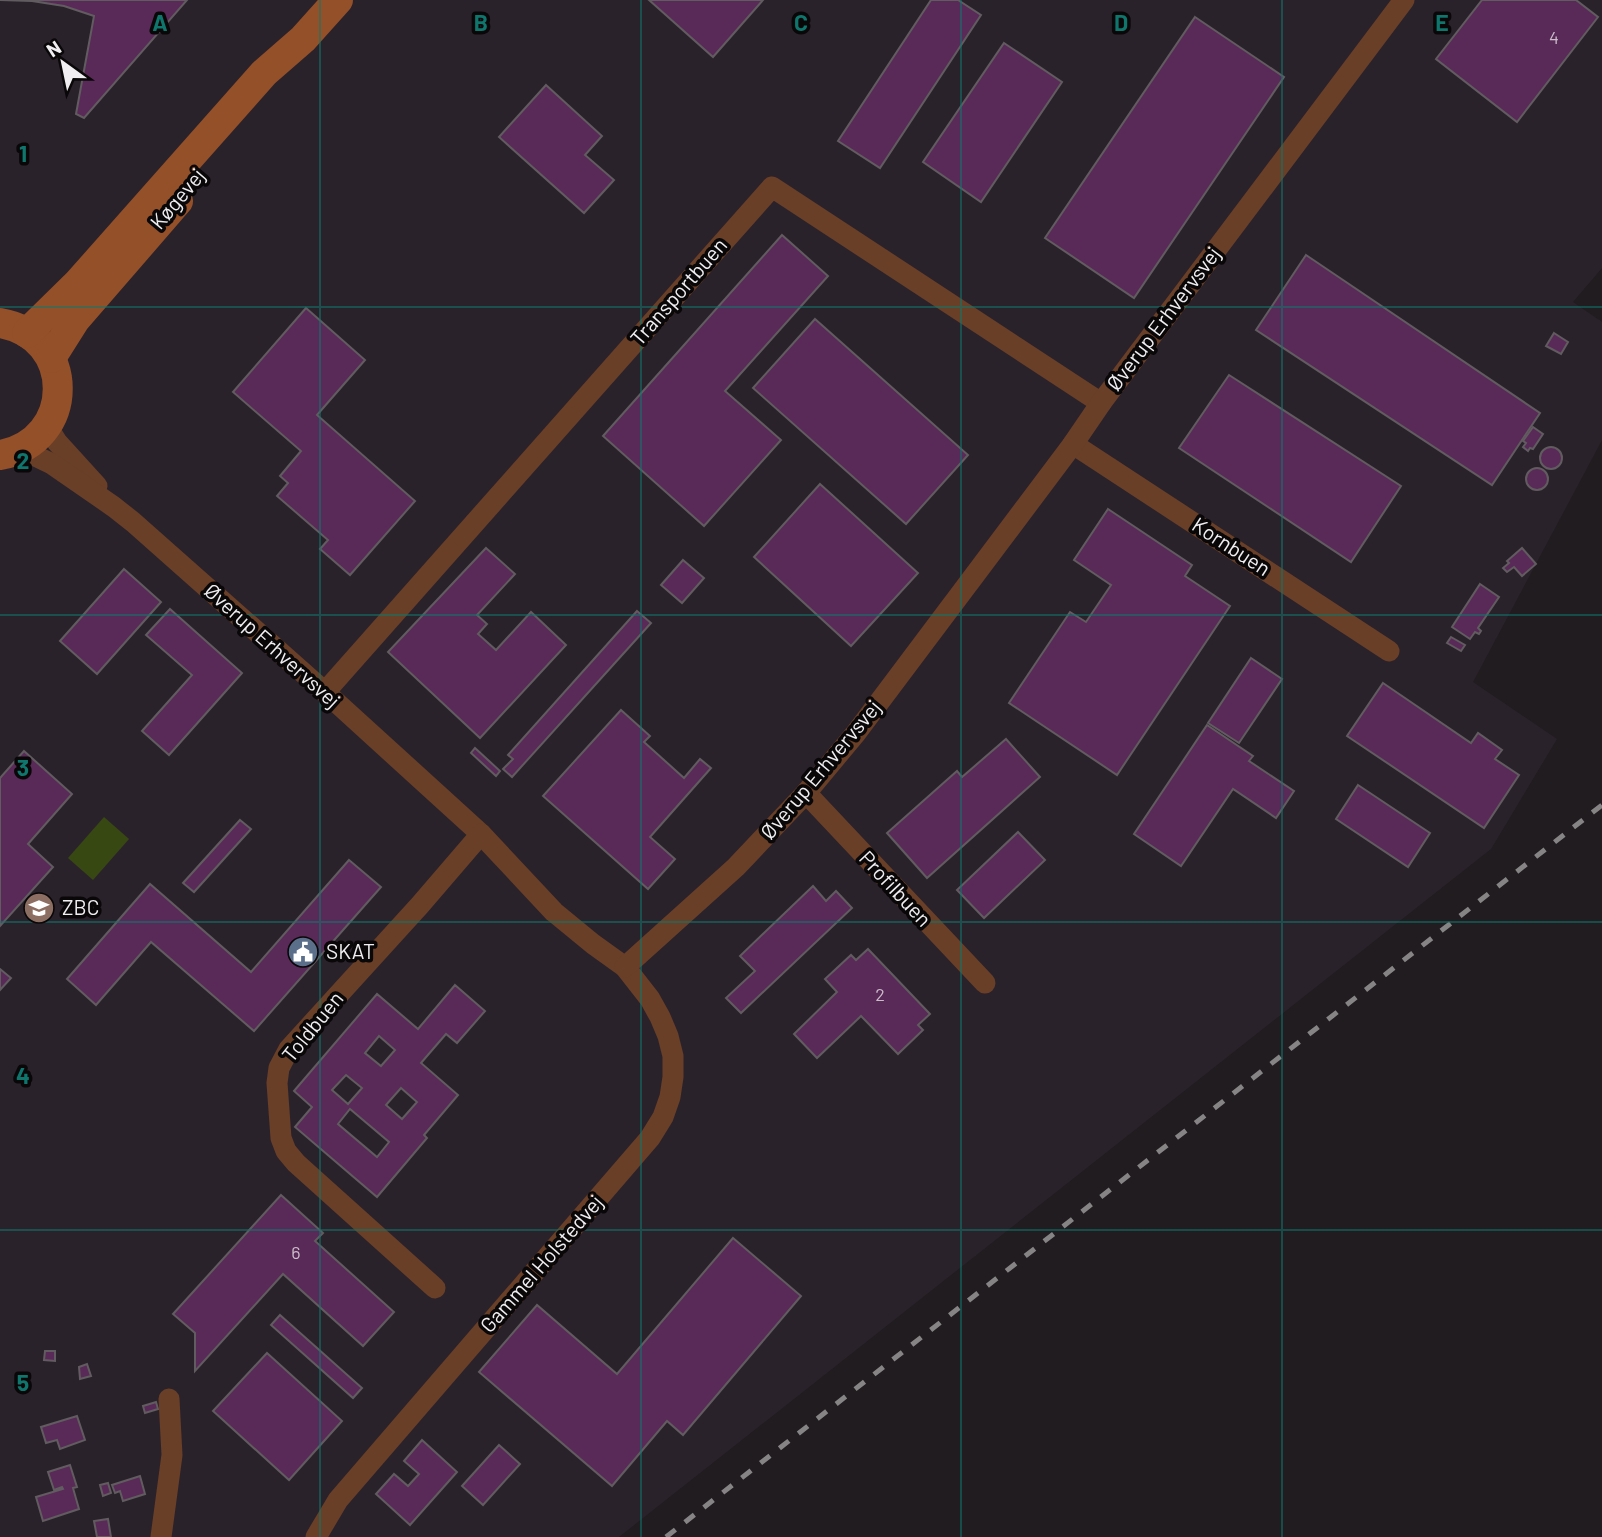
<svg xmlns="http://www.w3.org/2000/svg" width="1602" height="1537" viewBox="0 0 1602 1537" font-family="Barlow,sans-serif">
<rect width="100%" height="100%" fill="#201c1f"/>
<!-- built -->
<path fill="#2a222a" d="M0,0H1602V268L1573,302L1602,322V440L1473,682L1557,739L1491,849L619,1537H0Z"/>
<!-- garden -->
<path fill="#384813" d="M104,817L129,839L93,880L68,858Z"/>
<!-- building -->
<g fill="#592a58" stroke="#615c60" stroke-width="2" fill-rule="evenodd">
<path d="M0,0H187L84,118L76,114L94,16L64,6L32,1Z"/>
<path d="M649,0H763L713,57Z"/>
<path d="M931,0H958L981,15L880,168L838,141Z"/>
<path d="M1482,0H1576L1598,17L1517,122L1436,59Z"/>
<path d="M1195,17L1284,77L1134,298L1045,238Z"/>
<path d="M1004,43L1062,82L981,202L923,162Z"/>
<path d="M546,85L602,136L585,155L614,180L584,213L499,137Z"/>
<path d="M782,235L828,276L725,391L781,440L704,526L603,436Z"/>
<path d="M1306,255L1540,413L1492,485L1256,330Z"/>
<path d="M306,308L365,360L317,415L415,501L350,575L320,549L328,540L277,496L288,483L280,476L301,451L233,392Z"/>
<path d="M815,319L968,455L906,524L753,388Z"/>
<path d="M1554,333L1568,342L1561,354L1546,346Z"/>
<path d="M1229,375L1401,486L1351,562L1179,448Z"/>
<path d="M1533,427L1543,434L1533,449L1530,448L1528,451L1523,447L1526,443L1523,441Z"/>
<circle cx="1551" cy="458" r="11"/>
<circle cx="1537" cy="479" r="11"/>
<path d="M820,484L918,573L851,646L754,557Z"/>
<path d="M1108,509L1192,565L1185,576L1230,606L1117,775L1009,703L1070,612L1086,622L1111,585L1074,560Z"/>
<path d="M486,548L515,574L477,615L487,624L478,634L496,650L531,612L566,645L480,738L388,652Z"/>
<path d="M1522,548L1536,564L1522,576L1514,567L1507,572L1503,568L1509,563L1507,561Z"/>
<path d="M683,560L704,578L682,603L661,585Z"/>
<path d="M124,569L161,602L97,674L60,641Z"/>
<path d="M1480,584L1499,597L1478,628L1481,631L1479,634L1475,632L1470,639L1452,627Z"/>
<path d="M170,609L242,673L169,755L142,731L192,675L146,635Z"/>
<path d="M637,611L651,623L512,777L503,769L513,759L508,755Z"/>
<path d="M1451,637L1465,645L1461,651L1447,643Z"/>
<path d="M1251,658L1282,679L1239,743L1208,723Z"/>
<path d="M1383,683L1471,743L1478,733L1502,750L1495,759L1519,775L1484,828L1347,736Z"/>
<path d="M621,710L650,736L644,742L684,778L700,759L711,768L650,837L675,859L648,889L543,796Z"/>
<path d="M1207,725L1253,756L1249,761L1294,791L1276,818L1233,789L1181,866L1134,834Z"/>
<path d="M1006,739L1040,777L927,878L887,833L957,771L962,777Z"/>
<path d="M475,748L500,771L496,776L471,753Z"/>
<path d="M24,751L72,794L28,844L53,867L0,926V778Z"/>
<path d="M1358,785L1430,833L1408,867L1336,819Z"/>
<path d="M240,820L251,829L194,892L183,883Z"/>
<path d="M1018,832L1045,860L984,918L957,890Z"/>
<path d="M349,860L381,887L254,1031L151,942L96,1005L67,979L150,884L251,972Z"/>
<path d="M813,886L826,901L836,891L852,908L741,1013L726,998L755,971L740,956Z"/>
<path d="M868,949L930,1014L918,1025L923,1030L898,1054L861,1016L817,1058L794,1034L837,992L825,979L851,955L856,960Z"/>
<path d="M0,969L11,978L0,990Z"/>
<path d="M455,985L485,1011L457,1043L446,1034L421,1063L458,1095L424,1135L427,1138L377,1197L295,1127L312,1107L294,1091L377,994L418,1029ZM379,1036L395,1050L381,1066L365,1053ZM346,1075L362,1088L348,1104L332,1090ZM401,1088L417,1102L402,1119L386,1105ZM350,1109L389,1142L377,1157L338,1124Z"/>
<path d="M281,1195L323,1233L315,1241L394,1312L363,1346L283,1274L195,1371V1333L173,1314Z"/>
<path d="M733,1238L801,1296L683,1435L667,1421L612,1486L479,1372L537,1305L617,1374Z"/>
<path d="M280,1315L362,1388L353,1398L271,1325Z"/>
<path d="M45,1351H55V1361L44,1360Z"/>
<path d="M267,1353L342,1421L289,1480L213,1411Z"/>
<path d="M87,1364L91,1376L80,1379L79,1367Z"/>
<path d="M156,1402L158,1409L145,1413L143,1406Z"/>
<path d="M77,1416L85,1440L60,1449L57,1440L46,1443L41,1427Z"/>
<path d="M422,1440L457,1472L410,1525L376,1494L394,1474L408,1486L419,1474L404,1461Z"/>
<path d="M499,1445L520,1464L483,1505L462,1486Z"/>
<path d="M70,1465L77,1487L73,1488L79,1509L43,1521L36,1497L63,1489L62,1487L54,1490L48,1472Z"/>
<path d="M140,1476L145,1494L123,1501L120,1491L115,1493L112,1485Z"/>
<path d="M108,1483L111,1493L103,1496L100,1485Z"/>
<path d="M108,1519L111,1537H97L94,1521Z"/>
</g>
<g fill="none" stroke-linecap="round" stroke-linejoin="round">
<!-- street -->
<g stroke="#693f27" stroke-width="21">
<path d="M47,426L57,442L97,486"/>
<path d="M1073,444L1389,651"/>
<path d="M21,449L52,464L114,507L133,522L325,692L481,834L554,912L593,944L625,967L650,999L660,1017L668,1036L673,1056V1077L670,1097L663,1117L650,1138L338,1500L316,1537"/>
<path d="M325,692L772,187L1101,403"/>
<path d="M806,793L985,983"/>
<path d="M625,967L736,867L806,793L856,733L1073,444L1101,403L1404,0"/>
<path d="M435,1288L296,1163L286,1151L281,1138L277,1083L279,1068L289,1049L420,905L481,834"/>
<path d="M161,1537L172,1455L169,1399"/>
</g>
<!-- secondary -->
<g stroke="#945028" stroke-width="30">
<path d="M0,323C77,336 77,441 0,455"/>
<path d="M27,333L78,283L264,73L303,39L338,0"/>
<path d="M51,358L75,320L178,201"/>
</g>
<!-- rail -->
<path stroke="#878486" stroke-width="5" stroke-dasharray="12 12" stroke-linecap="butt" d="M666,1537L1602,805"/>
</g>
<!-- grid -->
<path fill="none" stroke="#0f766e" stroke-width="2" stroke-opacity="0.55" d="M320,0V1537M641,0V1537M961,0V1537M1282,0V1537M0,307H1602M0,615H1602M0,922H1602M0,1230H1602"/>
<!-- icons -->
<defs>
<g id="school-disc" transform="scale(1.575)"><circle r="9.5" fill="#8d6e63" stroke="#090708"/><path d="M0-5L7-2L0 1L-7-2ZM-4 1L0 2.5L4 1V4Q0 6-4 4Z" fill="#fff"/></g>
<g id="civic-disc" transform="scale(1.575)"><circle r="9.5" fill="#5c6f8a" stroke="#090708"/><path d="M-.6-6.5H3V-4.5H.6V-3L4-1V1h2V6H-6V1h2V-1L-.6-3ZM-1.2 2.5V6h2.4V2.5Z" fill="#fff"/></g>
</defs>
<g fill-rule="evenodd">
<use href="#school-disc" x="39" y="908"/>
<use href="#civic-disc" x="303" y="952"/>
</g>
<g text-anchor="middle" stroke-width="7" stroke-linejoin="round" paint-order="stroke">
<!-- number labels -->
<g font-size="18" fill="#cabdca">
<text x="1554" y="44">4</text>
<text x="880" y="1001">2</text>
<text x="296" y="1259">6</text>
</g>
<!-- street labels -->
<g font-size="21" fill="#f0eef0" stroke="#090708">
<text transform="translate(178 199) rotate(-50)" y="7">Køgevej</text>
<text transform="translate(679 292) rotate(-49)" y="7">Transportbuen</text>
<text transform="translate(1164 319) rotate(-53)" y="7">Øverup Erhvervsvej</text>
<text transform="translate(1231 547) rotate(33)" y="7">Kornbuen</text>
<text transform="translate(272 646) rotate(42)" y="7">Øverup Erhvervsvej</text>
<text transform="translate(821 770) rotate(-50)" y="7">Øverup Erhvervsvej</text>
<text transform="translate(895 889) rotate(47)" y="7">Profilbuen</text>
<text transform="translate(313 1027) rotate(-51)" y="7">Toldbuen</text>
<text transform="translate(542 1264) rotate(-49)" y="7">Gammel Holstedvej</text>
</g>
<!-- poi labels -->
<g font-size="21" fill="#f0eef0" stroke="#090708" text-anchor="start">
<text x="62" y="915">ZBC</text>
<text x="326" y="959">SKAT</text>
</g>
</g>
<g font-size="23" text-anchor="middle" font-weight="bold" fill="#0f766e" stroke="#090708" stroke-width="7" stroke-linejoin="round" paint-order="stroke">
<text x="160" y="31">A</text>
<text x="481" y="31">B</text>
<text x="801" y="31">C</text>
<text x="1121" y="31">D</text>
<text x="1442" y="31">E</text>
<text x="23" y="162">1</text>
<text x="23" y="469">2</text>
<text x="23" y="776">3</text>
<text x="23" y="1084">4</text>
<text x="23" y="1391">5</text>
</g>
<!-- north arrow -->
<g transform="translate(63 63) rotate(327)" stroke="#090708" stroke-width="5" paint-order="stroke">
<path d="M0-5L12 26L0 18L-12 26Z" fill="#f0eef0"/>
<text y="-10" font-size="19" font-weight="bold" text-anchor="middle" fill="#f0eef0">N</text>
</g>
</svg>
